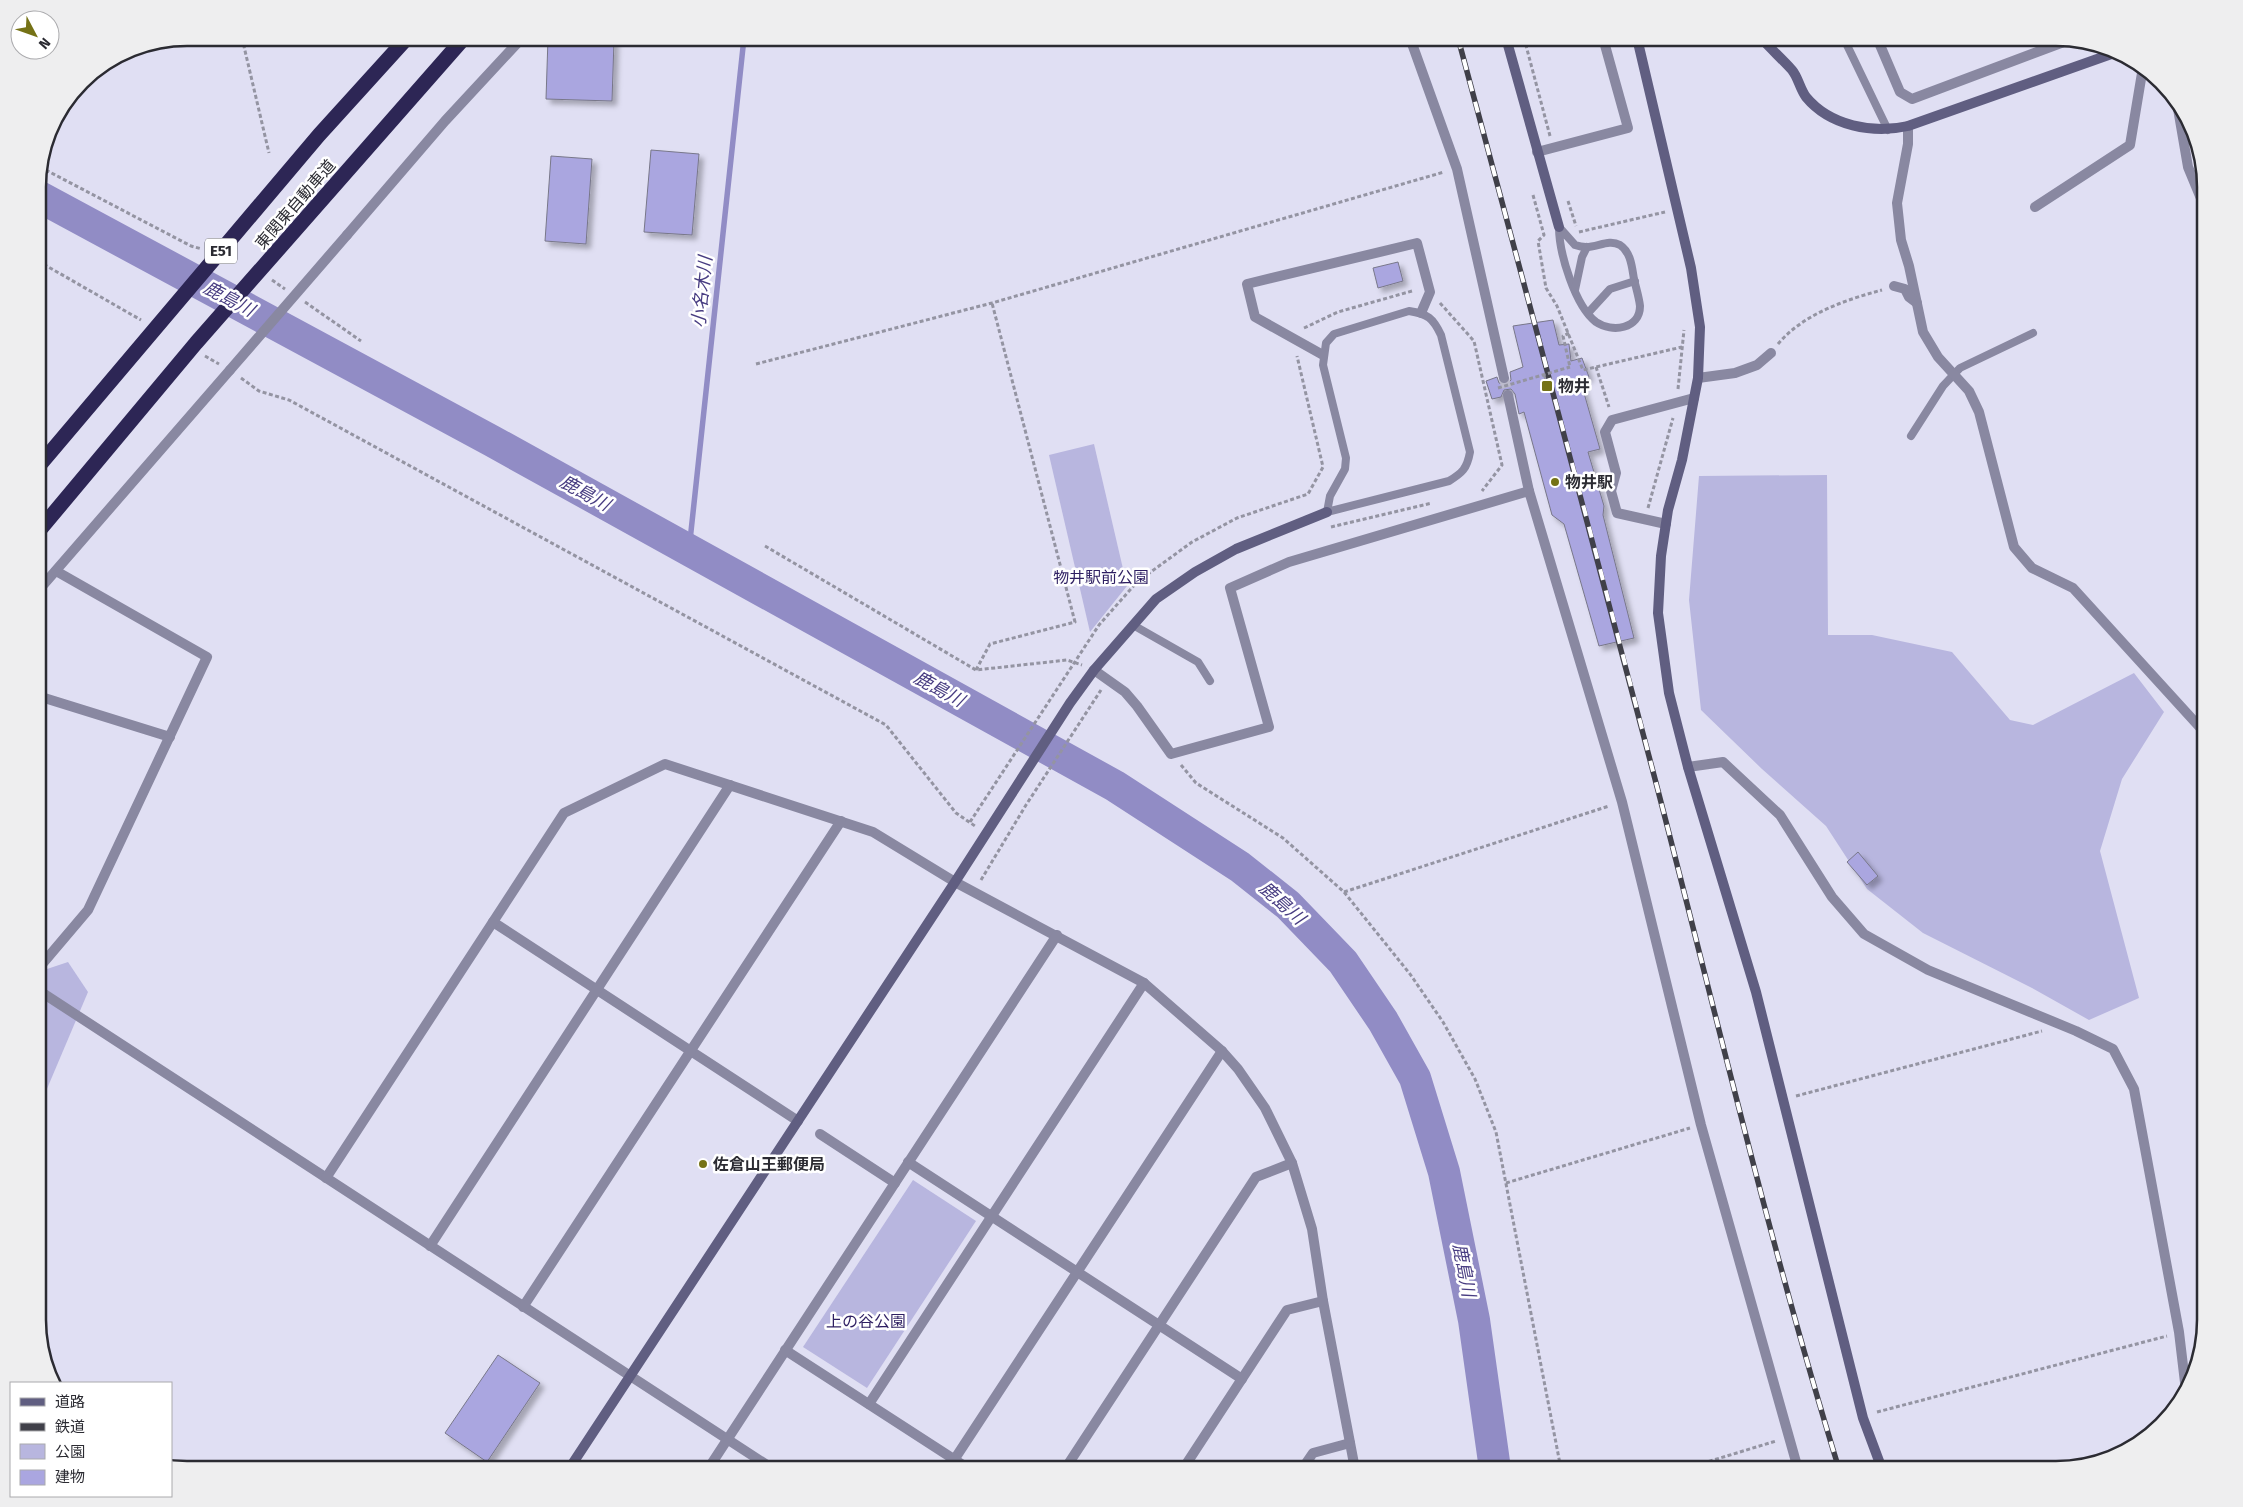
<svg xmlns="http://www.w3.org/2000/svg" width="2243" height="1507" viewBox="0 0 2243 1507" font-family="'Fira Sans','Noto Sans JP',sans-serif">
<defs>
<filter id="shadow"><feDropShadow dx="4.5" dy="4.5" stdDeviation="2.5" flood-color="#0004"/></filter>
</defs>
<rect width="100%" height="100%" fill="#e0dff3"/>
<!-- green -->
<g fill="#b8b6df">
<path d="M1094,444L1127,586L1090,632L1049,455Z"/>
<path d="M1827,475L1828,635H1872L1952,652L2010,720L2033,725L2134,673L2164,712L2122,779L2100,851L2139,998L2089,1020L2032,988L1923,933L1867,889L1826,826L1762,769L1701,710L1689,600L1699,476Z"/>
<path d="M68,962L88,992L38,1110V972Z"/>
<path d="M913,1180L976,1221L867,1388L803,1347Z"/>
</g>
<g fill="none" stroke-linecap="round" stroke-linejoin="round">
<!-- stream -->
<path stroke="#918cc5" stroke-width="5.5" d="M689,550L744,38"/>
<!-- river -->
<path stroke="#918cc5" stroke-width="32" d="M38,196L492,441L1115,786L1240,867L1288,905L1343,962L1383,1021L1415,1078L1444,1172L1474,1320L1495,1469"/>
</g>
<!-- building -->
<g fill="#aaa6e0" stroke="#787789" filter="url(#shadow)">
<path d="M548,38L614,40L612,101L546,99Z"/>
<path d="M651,150L699,154L692,235L644,232Z"/>
<path d="M551,156L592,159L586,244L545,241Z"/>
<path d="M1398,262L1403,281L1378,288L1373,268Z"/>
<path d="M1553,320L1559,345L1569,344L1571,361L1582,358L1589,377L1580,379L1600,449L1588,452L1604,506L1603,515L1634,638L1599,646L1564,524L1552,515L1524,412L1519,414L1515,394L1511,389L1504,390L1501,397L1492,399L1486,381L1497,377L1499,383L1506,385L1511,380L1510,372L1523,367L1513,326Z"/>
<path d="M1858,852L1878,876L1867,885L1847,862Z"/>
<path d="M498,1355L540,1383L487,1462L445,1433Z"/>
</g>
<g fill="none" stroke-linecap="round" stroke-linejoin="round">
<!-- street-tunnel -->
<path stroke="#bcbbcc" stroke-width="10" stroke-dasharray="10 5" stroke-linecap="butt" d="M1504,378L1508,395"/>
<!-- path -->
<g stroke="#9494a2" stroke-width="3" stroke-dasharray="4 2.5" stroke-linecap="butt">
<path d="M242,38L269,153"/>
<path d="M1524,38L1550,136"/>
<path d="M40,167L191,246L202,249"/>
<path d="M1533,195L1544,235L1538,241L1546,288L1557,306L1583,370L1682,347"/>
<path d="M1568,201L1576,226"/>
<path d="M1579,232L1665,212"/>
<path d="M38,261L141,320"/>
<path d="M38,270L42,263"/>
<path d="M272,280L285,289"/>
<path d="M305,302L361,341"/>
<path d="M1440,303L1474,341L1502,465L1482,491"/>
<path d="M1304,328L1338,312L1412,291"/>
<path d="M1569,333L1563,336L1570,367"/>
<path d="M1778,344C1803,314 1845,300 1882,290"/>
<path d="M205,356L219,364"/>
<path d="M756,364L992,303L1444,172"/>
<path d="M1596,367L1609,407"/>
<path d="M1544,375L1546,379"/>
<path d="M241,378L259,391L289,400L886,725L956,813L975,826"/>
<path d="M1678,389L1684,330"/>
<path d="M1648,508L1673,418"/>
<path d="M1331,527L1432,503"/>
<path d="M765,546L976,670L1067,660L1082,665"/>
<path d="M976,670L990,644L1075,622L992,303"/>
<path d="M1181,765L1196,783L1283,838L1344,892L1410,974L1443,1022L1475,1079L1496,1132L1561,1469"/>
<path d="M970,822L1099,625L1137,582L1192,542L1237,518L1308,494L1323,467L1297,356"/>
<path d="M981,880L1026,805L1101,690"/>
<path d="M1344,892L1609,806"/>
<path d="M1796,1096L2042,1031"/>
<path d="M1506,1183L1690,1128"/>
<path d="M1877,1412L2167,1336"/>
<path d="M1684,1469L1776,1441"/>
</g>
<!-- lane -->
<g stroke="#8988a1" stroke-width="8">
<path d="M1845,41L1888,130"/>
<path d="M1559,227L1575,245C1578,246 1583,247 1586,247C1598,247 1609,239 1620,245C1631,252 1632,268 1634,279C1636,288 1639,297 1640,306C1640,329 1612,333 1596,322C1575,306 1559,253 1559,227Z"/>
<path d="M1575,290L1582,257L1587,247"/>
<path d="M1409,311C1428,314 1433,318 1441,335L1470,452C1467,469 1462,473 1449,481L1327,512L1330,496L1345,469L1346,458L1323,365L1326,343L1334,334Z"/>
<path d="M1588,313L1610,289L1635,281"/>
<path d="M1911,436L1943,386L1960,368L2033,333"/>
<path d="M1133,625L1198,662L1210,681"/>
</g>
<!-- street -->
<g stroke="#8988a1" stroke-width="10">
<path d="M1410,38L1457,169L1504,378"/>
<path d="M1877,38L1900,92L1912,99L2069,40"/>
<path d="M2177,103L2188,167L2205,208"/>
<path d="M1908,126V144L1897,203L1901,240L1909,266L1923,332L1938,357L1969,391L1979,412L2014,547L2032,568L2073,588L2205,733"/>
<path d="M1537,152L1628,128L1603,38"/>
<path d="M2035,207L2130,145L2143,67"/>
<path d="M347,235L445,121L522,38"/>
<path d="M1894,286L1905,289L1909,297L1917,303"/>
<path d="M1323,355L1255,317L1247,284L1417,243L1430,292L1421,313"/>
<path d="M1698,378L1735,373L1757,365L1771,353"/>
<path d="M1508,395L1529,491L1622,802L1701,1125L1798,1469"/>
<path d="M1666,524L1617,513L1611,491L1616,473L1605,432L1612,420L1694,398"/>
<path d="M2205,563V564"/>
<path d="M38,591L230,370"/>
<path d="M1094,670L1125,692L1137,706L1171,754L1269,727L1230,588L1289,562L1529,491"/>
<path d="M38,696L170,737"/>
<path d="M1688,767L1723,762L1780,815L1832,897L1864,934L1928,970L2076,1031L2113,1049L2134,1089L2179,1332L2186,1391"/>
<path d="M493,922L798,1121"/>
<path d="M38,969L88,910L207,657L56,571"/>
<path d="M38,990L773,1469"/>
<path d="M820,1134L895,1183"/>
<path d="M908,1162L1242,1379"/>
<path d="M326,1178L564,813L665,764L873,832L955,882L1144,983L1222,1051L1238,1069L1265,1108L1292,1163L1312,1229L1323,1301L1355,1469"/>
<path d="M430,1246L730,785"/>
<path d="M523,1307L841,821"/>
<path d="M785,1350L969,1469"/>
<path d="M869,1404L1144,983"/>
<path d="M954,1460L1222,1051"/>
<path d="M708,1469L1057,935"/>
<path d="M1065,1469L1256,1177L1292,1163"/>
<path d="M1183,1469L1287,1310L1323,1301"/>
<path d="M1302,1469L1313,1453L1350,1443"/>
</g>
<!-- secondary -->
<g stroke="#605e81" stroke-width="10">
<path d="M1506,38L1559,227"/>
<path d="M1637,38L1691,268L1700,327L1698,378L1682,460L1668,510L1661,556L1658,613L1669,693L1688,767L1756,992L1863,1418L1882,1469"/>
<path d="M1755,38L1762,39C1771,49 1782,59 1792,70C1798,77 1800,89 1806,97C1830,126 1873,134 1908,126L2117,52"/>
<path d="M569,1469L955,882L1070,703L1094,670L1156,599L1195,572L1236,549L1327,512"/>
</g>
<!-- rail casing -->
<g stroke="#404049" stroke-width="5.5">
<path id="rail" d="M1458,38C1524,285 1591,531 1655,779C1715,1009 1769,1242 1839,1469"/>
</g>
<!-- rail -->
<use href="#rail" stroke="#fff" stroke-width="4" stroke-dasharray="11" stroke-linecap="butt"/>
<!-- path-bridge -->
<path stroke="#9494a2" stroke-width="3" stroke-dasharray="4 2.5" stroke-linecap="butt" d="M1498,388L1570,367"/>
<!-- street-bridge -->
<path stroke="#8988a1" stroke-width="10" d="M230,370L347,235"/>
<!-- highway-bridge -->
<g stroke="#2d2655" stroke-width="15">
<path d="M38,467L319,135L407,38"/>
<path d="M38,532L196,343L464,38"/>
</g>
</g>
<!-- markers -->
<g fill="#757216" stroke="#fff" stroke-width="2">
<rect x="1541" y="380" width="12" height="12" rx="2.5"/>
<circle cx="1555" cy="482" r="5"/>
<circle cx="703" cy="1164" r="5"/>
</g>
<g text-anchor="middle" stroke-width="5" stroke-linejoin="round" paint-order="stroke">
<!-- shield labels -->
<rect fill="#fff" stroke="#6b6b70" stroke-width="1" x="205" y="238.5" width="32" height="25" rx="4"/>
<g font-size="15" font-weight="bold" fill="#2b2b32">
<text x="221" y="256">E51</text>
</g>
<!-- street labels -->
<g font-size="16" fill="#2b2b32" stroke="#fff">
<text transform="translate(295 204) rotate(-49)" y="6">東関東自動車道</text>
</g>
<!-- poi labels -->
<g font-size="16" font-weight="bold" fill="#2b2b32" stroke="#fff" text-anchor="start">
<text x="1558" y="392">物井</text>
<text x="1565" y="488">物井駅</text>
<text x="713" y="1170">佐倉山王郵便局</text>
</g>
<!-- park labels -->
<g font-size="16" fill="#2e1f62" stroke="#fff">
<text x="1101" y="583">物井駅前公園</text>
<text x="866" y="1327">上の谷公園</text>
</g>
<!-- water labels -->
<g font-size="18" font-style="italic" fill="#483d82" stroke="#fff">
<text transform="translate(702 292) rotate(-84)" y="6">小名木川</text>
<text transform="translate(229 299) rotate(28)" y="6">鹿島川</text>
<text transform="translate(585 493) rotate(29)" y="6">鹿島川</text>
<text transform="translate(939 689) rotate(29)" y="6">鹿島川</text>
<text transform="translate(1282 903) rotate(42)" y="6">鹿島川</text>
<text transform="translate(1464 1270) rotate(79)" y="6">鹿島川</text>
</g>
</g>
<!-- crop -->
<path d="M0 0H2243V1507H0ZM187 46H2056A141 141 0 0 1 2197 187V1320A141 141 0 0 1 2056 1461H187A141 141 0 0 1 46 1320V187A141 141 0 0 1 187 46Z" fill="#eeeeef" fill-rule="evenodd"/>
<path fill="none" stroke="#2b2b32" stroke-width="2.5" d="M187 46H2056A141 141 0 0 1 2197 187V1320A141 141 0 0 1 2056 1461H187A141 141 0 0 1 46 1320V187A141 141 0 0 1 187 46Z"/>
<!-- legend -->
<rect x="10" y="1382" width="162" height="115" fill="#ffffff" stroke="#aaaaad"/>
<rect x="20" y="1398" width="25" height="8" fill="#605e81" stroke="#aaaaad"/>
<text x="55" y="1407" font-size="15" fill="#2b2b32">道路</text>
<rect x="20" y="1423" width="25" height="8" fill="#404049" stroke="#aaaaad"/>
<text x="55" y="1432" font-size="15" fill="#2b2b32">鉄道</text>
<rect x="20" y="1444" width="25" height="15" fill="#b8b6df" stroke="#aaaaad"/>
<text x="55" y="1457" font-size="15" fill="#2b2b32">公園</text>
<rect x="20" y="1470" width="25" height="15" fill="#aaa6e0" stroke="#aaaaad"/>
<text x="55" y="1482" font-size="15" fill="#2b2b32">建物</text>
<!-- north arrow -->
<g transform="translate(35 35) rotate(131)"><circle r="24" fill="#ffffff" stroke="#aaaaad"/>
<path d="M0-4L9 19L0 12L-9 19Z" fill="#757216"/>
<text y="-8" font-size="14" font-weight="bold" text-anchor="middle" fill="#2b2b32">N</text>
</g>
</svg>
